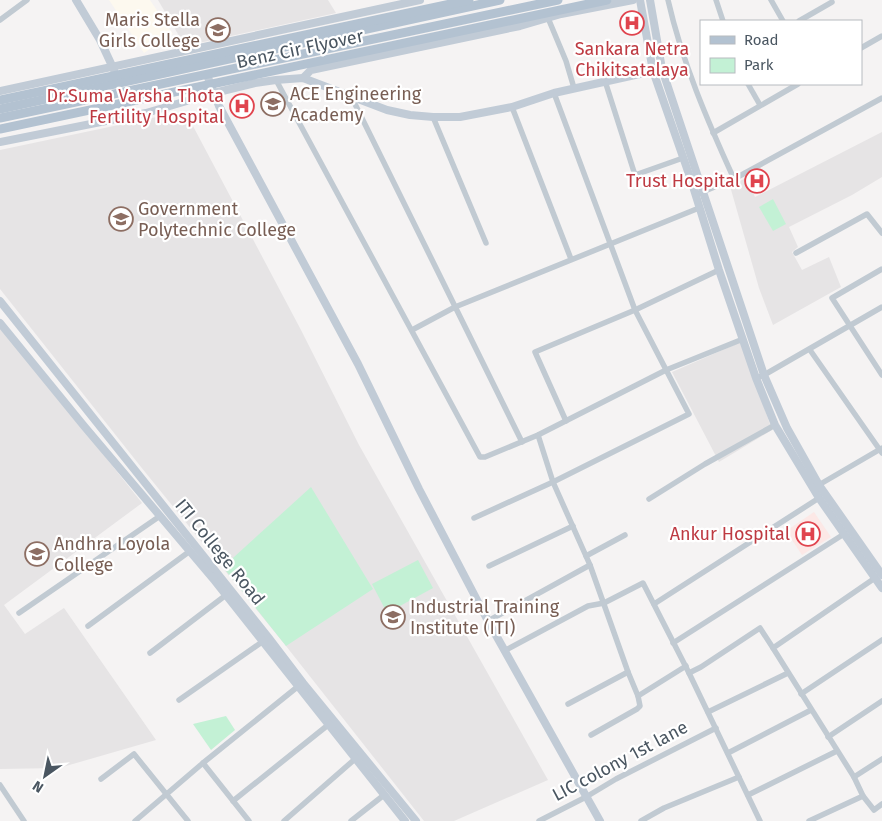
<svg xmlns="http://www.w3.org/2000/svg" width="882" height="821" viewBox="0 0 882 821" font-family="'Fira Sans',sans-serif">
<rect width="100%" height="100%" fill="#f5f3f3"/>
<!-- commercial -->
<path fill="#fdf9ef" d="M109,0H150L173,34L144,53Z"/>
<!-- education -->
<g fill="#e6e4e5">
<path d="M158,0H328L336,13L185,46Z"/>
<path d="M185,111L301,330L359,445L548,780L454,821H424L286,646L141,467L0,289V150Z"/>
<path d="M882,132V177L852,195L789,227L798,247L792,252L802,270L829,257L841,287L773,325L759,288L730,186L746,178L755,197Z"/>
<path d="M0,325L142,503L4,605L25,634L64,608L156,740L59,768L0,769Z"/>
<path d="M741,342L772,430L719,462L672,372Z"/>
</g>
<!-- medical -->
<path fill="#fce8e6" d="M814,512L831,537L802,555L786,531Z"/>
<!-- green -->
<g fill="#c3f1d5">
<path d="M773,199L786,224L773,231L759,207Z"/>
<path d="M311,487L373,589L286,646L223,567Z"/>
<path d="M418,560L433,588L387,613L372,584Z"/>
<path d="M226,716L235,730L211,750L193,724Z"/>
</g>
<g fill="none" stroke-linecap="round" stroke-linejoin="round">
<!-- street -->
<g stroke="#c1cad2" stroke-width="5.5">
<path d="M668,0C682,62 708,122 734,179"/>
<path d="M716,0L723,21"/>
<path d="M771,0L783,21"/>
<path d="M548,18L566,61L574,88"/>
<path d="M0,20L27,0"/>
<path d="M799,21L832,2"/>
<path d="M861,48L882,36"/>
<path d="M276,80L480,457H485L538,435L666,370L743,339"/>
<path d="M605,81L635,175L683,158"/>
<path d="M748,84L760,105"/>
<path d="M352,98L522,442"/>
<path d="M512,107L571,259"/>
<path d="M433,117L486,243"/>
<path d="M713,133L798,84"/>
<path d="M700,193L734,179L882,98"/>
<path d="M796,253L867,214L882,233"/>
<path d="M882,269L832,298L882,375"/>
<path d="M412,330L455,307L699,208"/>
<path d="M810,350L882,453"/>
<path d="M756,378L764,375L882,307"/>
<path d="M566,421L535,352L635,310L719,270"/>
<path d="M538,435L553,482L590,565L628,672L638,696L640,706L637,709L591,735"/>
<path d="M817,486L882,448"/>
<path d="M649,499L705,464L775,425"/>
<path d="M474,518L553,482L689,414L635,310L554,93"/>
<path d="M586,556L625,535"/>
<path d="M489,566L573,526"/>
<path d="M875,578L773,648L854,777L863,796L874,810L882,804"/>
<path d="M654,604L819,498"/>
<path d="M19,613L160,516"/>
<path d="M488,621L590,565"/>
<path d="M88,626L190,551"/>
<path d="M673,643L844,534"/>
<path d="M504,651L588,606L604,603L643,583L689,673L760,821"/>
<path d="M150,653L226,595"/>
<path d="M689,673L701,667L760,628L773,648"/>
<path d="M801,694L882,640"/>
<path d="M638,696L686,666"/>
<path d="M179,700L262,642"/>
<path d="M568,704L628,672"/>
<path d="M708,712L788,673"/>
<path d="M828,737L882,701"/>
<path d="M728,753L811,710"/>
<path d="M203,763L249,821"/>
<path d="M854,777L882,759"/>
<path d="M101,779L134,754L188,821"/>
<path d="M0,785L24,821"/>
<path d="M748,795L837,751"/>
<path d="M233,801L328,725"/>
<path d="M135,821L203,763L301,684"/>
<path d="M284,821L355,759"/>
<path d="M351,821L384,795"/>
<path d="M539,821L586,797L616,779L716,728"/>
<path d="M641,821L664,808L739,777"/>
<path d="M809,821L863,796"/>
</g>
<!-- secondary -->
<g stroke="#c1cbd6" stroke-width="8">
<path d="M76,0L100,40L114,70"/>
<path d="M640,0L653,71L691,180L719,270L756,378L775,425L819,498L882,588"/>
<path d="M650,0L662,69L764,375L787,428L819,485L882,575"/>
<path d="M207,75L219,106L358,364L419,489L488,621L600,821"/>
<path d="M303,78L311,70L520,26L561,14L633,0"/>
<path d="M0,91L420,0"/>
<path d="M0,142L146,113L214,93L255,83L276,80L303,78L387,110L410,115L433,117H460L512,107L554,93L653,71"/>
<path d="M0,301L268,637L303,683L416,821"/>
<path d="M0,323L84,426L215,581L405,821"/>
</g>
<!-- primary -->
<g stroke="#b3c2d1" stroke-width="9">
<path d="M0,109L500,0"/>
<path d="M0,118L558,0"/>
</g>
<!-- primary-bridge -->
<g stroke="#b3c2d1" stroke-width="9">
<path d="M0,100L469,0"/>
<path d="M0,129L607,0"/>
</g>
</g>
<!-- icons -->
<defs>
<g id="hospital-ring" transform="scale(1.25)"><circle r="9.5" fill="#fff" stroke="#e0444e" stroke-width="1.5"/><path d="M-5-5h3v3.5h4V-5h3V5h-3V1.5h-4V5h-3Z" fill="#e0444e"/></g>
<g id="university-ring" transform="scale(1.25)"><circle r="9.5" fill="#fff" stroke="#8d6e63" stroke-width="1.5"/><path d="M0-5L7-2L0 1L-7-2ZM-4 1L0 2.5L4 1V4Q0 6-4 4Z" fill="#8d6e63"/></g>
</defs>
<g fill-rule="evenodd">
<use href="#hospital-ring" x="632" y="23"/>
<use href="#university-ring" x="218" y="30"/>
<use href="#university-ring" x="273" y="104"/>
<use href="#hospital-ring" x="242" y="106"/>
<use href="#hospital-ring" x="757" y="181"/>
<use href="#university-ring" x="121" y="219"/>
<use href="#hospital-ring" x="808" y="534"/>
<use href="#university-ring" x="37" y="554"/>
<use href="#university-ring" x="393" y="617"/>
</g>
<g text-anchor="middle" stroke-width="4.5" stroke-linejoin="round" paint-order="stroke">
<!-- education labels -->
<g font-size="18" fill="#785e54" stroke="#fff" text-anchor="start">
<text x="200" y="26" text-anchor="end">Maris Stella<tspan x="200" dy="21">Girls College</tspan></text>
<text x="290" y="100">ACE Engineering<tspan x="290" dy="21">Academy</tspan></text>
<text x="138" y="215">Government<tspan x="138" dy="21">Polytechnic College</tspan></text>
<text x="54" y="550">Andhra Loyola<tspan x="54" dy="21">College</tspan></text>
<text x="410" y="613">Industrial Training<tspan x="410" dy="21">Institute (ITI)</tspan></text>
</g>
<!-- street labels -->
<g font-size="18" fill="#4a5661" stroke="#fff">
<text transform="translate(300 49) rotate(-12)" y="6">Benz Cir Flyover</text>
<text transform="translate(220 552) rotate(51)" y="6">ITI College Road</text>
<text transform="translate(620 761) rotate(-28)" y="6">LIC colony 1st lane</text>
</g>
<!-- health labels -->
<g font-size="18" fill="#be3a42" stroke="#fff" text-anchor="end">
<text x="632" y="55" text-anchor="middle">Sankara Netra<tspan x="632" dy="21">Chikitsatalaya</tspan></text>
<text x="224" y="102">Dr.Suma Varsha Thota<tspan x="224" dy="21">Fertility Hospital</tspan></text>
<text x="740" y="187">Trust Hospital</text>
<text x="790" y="540">Ankur Hospital</text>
</g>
</g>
<!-- legend -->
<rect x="700" y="20" width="162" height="65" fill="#ffffff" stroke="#b7bbc0"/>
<rect x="710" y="36" width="25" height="8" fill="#b3c2d1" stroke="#b7bbc0"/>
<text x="744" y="45" font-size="15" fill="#4a5661">Road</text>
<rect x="710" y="58" width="25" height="15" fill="#c3f1d5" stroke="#b7bbc0"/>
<text x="744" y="70" font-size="15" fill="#4a5661">Park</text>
<!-- north arrow -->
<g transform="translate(45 776) rotate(213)" stroke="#ffffff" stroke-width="4" paint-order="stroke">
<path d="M0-4L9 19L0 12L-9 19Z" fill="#4a5661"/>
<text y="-8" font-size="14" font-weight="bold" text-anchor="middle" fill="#4a5661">N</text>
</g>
</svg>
